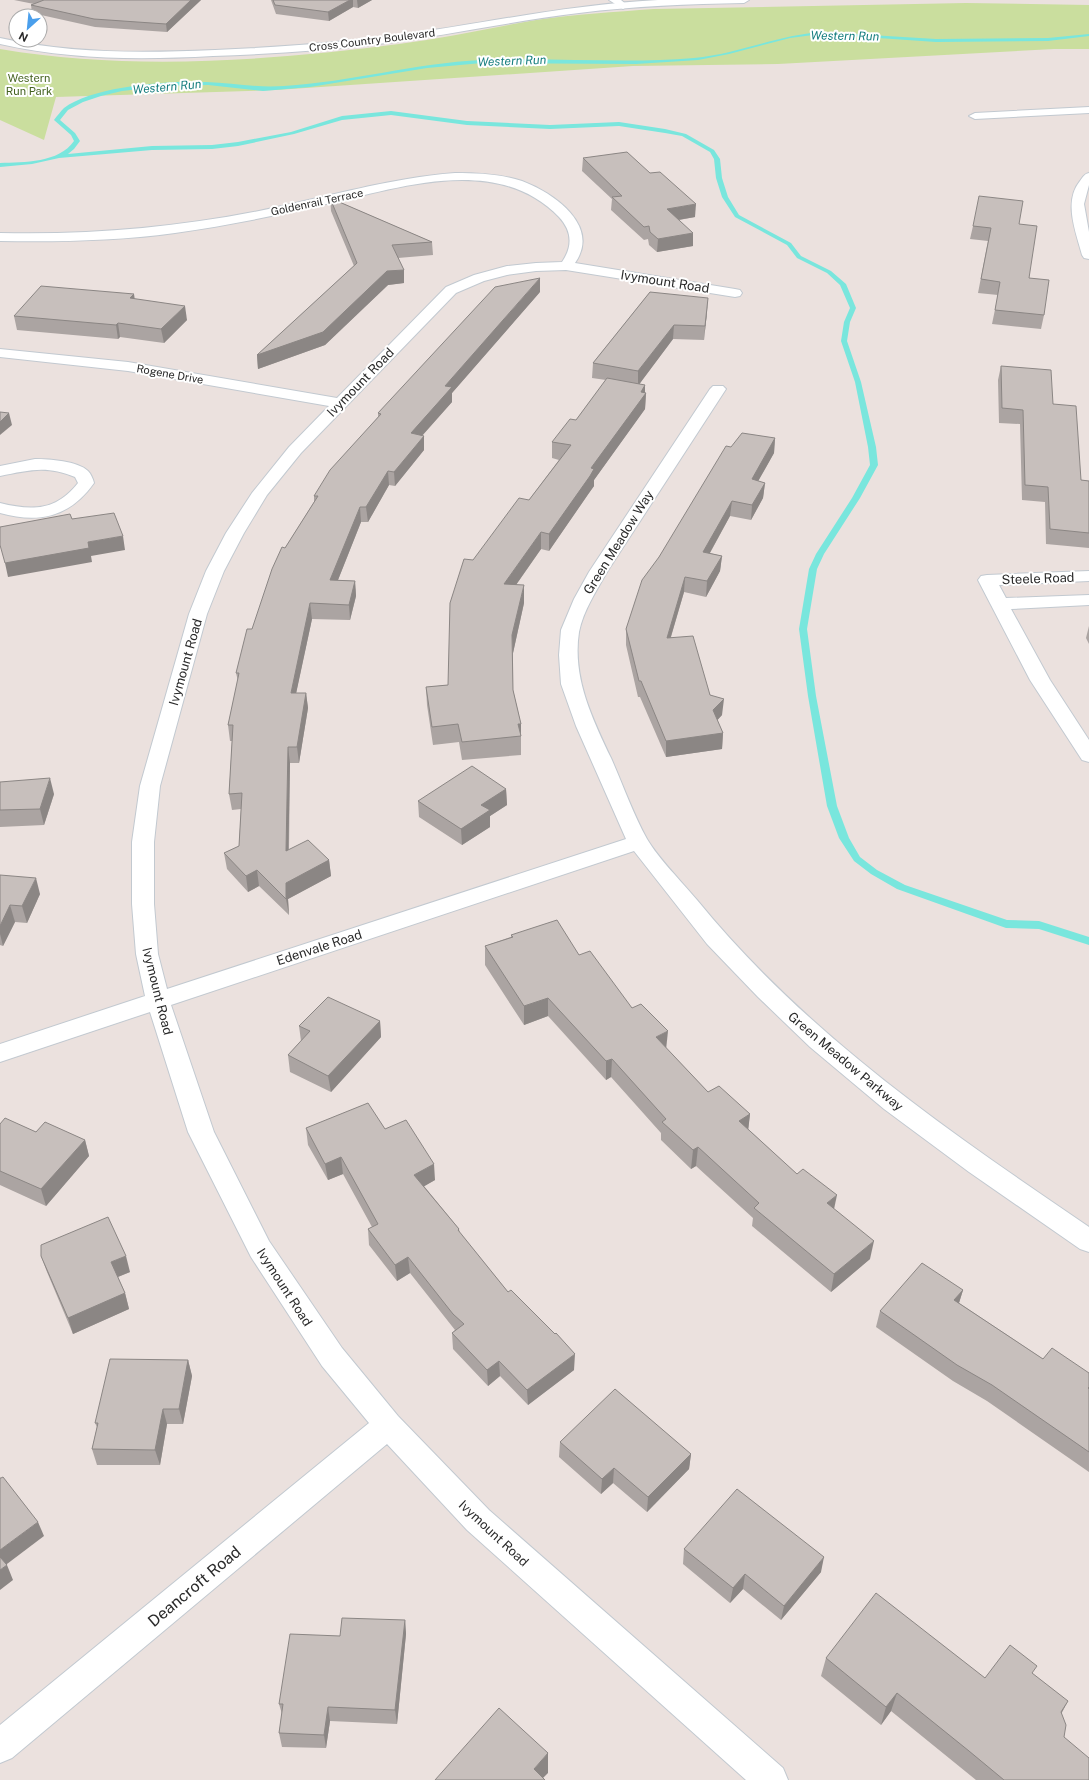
<svg xmlns="http://www.w3.org/2000/svg" width="1089" height="1780" viewBox="0 0 1089 1780" font-family="'Public Sans',sans-serif">
<rect width="100%" height="100%" fill="#ebe1de"/>
<!-- green -->
<path fill="#cade9e" d="M966,3L1089,5V49H1054L778,64L633,66L276,90L56,97L44,140L0,120V49C131,71 268,61 399,44C445,38 490,28 536,20C575,14 615,12 654,9Z"/>
<g fill="none" stroke-linecap="round" stroke-linejoin="round">
<!-- stream -->
<path fill="#79e6dd" fill-rule="evenodd" d="M821,32L936,39L1048,38L1089,34V36L1048,41L936,42L821,34L790,38L729,54L698,60L636,64L482,63L427,68L310,87L263,91L208,85L166,86L122,91L101,96L83,102L68,110L60,120L75,133L80,141L74,149L68,154L152,146L212,145L238,142L291,132L342,116L391,111L467,121L550,125L619,122L665,129L686,134L714,150L720,159L722,178L728,197L739,215L791,243L801,256L831,271L846,284L856,308L850,322L847,341L861,382L876,447L878,465L860,498L824,554L817,569L807,629L816,696L837,806L849,838L860,857L877,870L905,885L1007,920L1039,921L1089,937V945L1039,929L1006,928L897,889L871,874L854,861L839,838L827,806L808,696L799,629L809,569L816,554L852,498L870,465L868,447L855,382L841,341L844,322L850,308L840,285L827,273L797,258L787,245L735,217L722,197L716,178L714,159L710,152L682,136L665,133L619,126L550,129L467,125L391,115L342,120L294,134L238,146L212,149L152,150L59,158L32,164L0,167V163C24,162 59,163 74,141L71,135L54,120C57,116 61,111 64,108C92,86 171,80 206,82C233,83 256,88 284,86C351,82 415,63 482,60C553,57 624,64 694,58C738,54 778,35 821,32Z"/>
<!-- street casing -->
<g stroke="#c2c9d0" stroke-width="2">
<g id="street">
<path d="M609,0H621L628,6L623,9Z"/>
<path d="M1089,107V113L975,119L969,116L975,113Z"/>
<path d="M455,173C478,173 501,174 522,181C554,193 601,226 575,263L735,289L740,290L742,293L740,296L735,297L566,270L536,271L507,275L484,281L456,293L301,453L267,495L244,533L224,571L207,614L160,786L154,842V904L158,954L167,989L626,839L576,726L561,684L559,655L561,630L574,599L589,572L710,389L713,386H723L726,389L607,572C597,590 583,611 579,632C572,677 592,718 611,758C623,785 633,814 647,839C658,858 682,882 697,900C806,1034 948,1131 1089,1227V1252L1080,1249L969,1172L884,1109L810,1047L758,997L707,944L634,851L171,1005L214,1132L269,1241L342,1348L398,1416L489,1510L783,1768L788,1780H746L467,1530L387,1444L12,1758L0,1763V1725L369,1423L322,1366L251,1257L188,1132L150,1012L0,1062V1044L145,996L136,954L132,904V842L140,786L189,614L206,571L226,533L252,493L289,447L329,406L128,371L0,357V349L128,362L337,398L446,287L474,275L507,266L536,263L562,262C573,246 572,231 559,217C495,151 394,190 317,206C270,217 223,226 175,233C117,241 58,242 0,241V233C87,235 173,228 259,211C324,198 389,178 455,173Z"/>
<path d="M1089,173V185L1084,204L1089,232V259L1084,258L1082,255C1076,232 1063,202 1080,181C1083,177 1084,174 1089,173Z"/>
<path d="M35,459C49,459 78,461 88,471C91,474 93,479 94,483C70,517 39,524 0,513V503C32,511 56,511 78,483L75,477C47,465 29,470 0,476V466Z"/>
<path d="M1089,571V581L999,585L1006,598L1089,595V605L1011,609L1050,680L1089,740V762L1082,760L1030,680L978,580L981,576L987,575Z"/>
</g>
</g>
<!-- secondary casing -->
<g stroke="#c2c9d0" stroke-width="2">
<path id="secondary" d="M658,0H749L744,3C689,4 634,6 579,13C512,21 445,36 378,44C323,51 268,54 213,56C141,60 71,60 0,44V38C72,54 142,53 215,50C284,47 352,42 421,32C500,20 578,4 658,0Z"/>
</g>
<!-- street -->
<use href="#street" fill="#fff" fill-rule="evenodd"/>
<!-- secondary -->
<use href="#secondary" fill="#fff" fill-rule="evenodd"/>
</g>
<!-- wall -->
<g fill="#aba4a2">
<path d="M14,0H201L167,32L95,27L32,13L31,5L34,4Z"/>
<path d="M271,0H372L358,8L353,7L329,21L276,14Z"/>
<path d="M583,158L695,217L679,220L693,246L657,252L649,245L648,239L644,240L611,210L612,199L582,171Z"/>
<path d="M330,198L432,242L433,255L398,258L404,270V283L388,285L325,345L258,369L257,355L354,266L331,211Z"/>
<path d="M1019,224L1029,278L1044,315L1041,329L992,324L998,295L978,293L988,241L970,239L973,226Z"/>
<path d="M540,292L452,393V402L422,436H424V450L395,486L389,485L368,522H361L338,580L355,581L356,596L350,620L312,619L296,693H306L308,708L299,763H290L289,850L329,860L331,876L288,899L289,915L259,886L248,892L227,869L224,853L239,846L241,809L232,810L229,794L232,741H230L228,725L238,681L236,673L252,629L285,548L314,502V496L378,417V413Z"/>
<path d="M650,292L707,312L704,340L673,339L639,384L645,385V393H646L645,409L594,480V486L589,493L549,551L541,549L516,585L524,603L513,653V690L521,724V755L462,760L459,742L433,745L427,705L426,687L448,685L473,560L529,500L559,460L552,458V442L576,420L606,380L592,378L593,363Z"/>
<path d="M134,294V299L187,320L164,343L120,337L118,339L17,330L14,316Z"/>
<path d="M1001,366L1053,404L1081,480L1089,481V548L1046,544L1045,502L1022,500L1020,424L999,423L998,380Z"/>
<path d="M775,438L774,453L758,481L765,483L763,498L751,520L730,516L710,553L722,556L720,571L706,597L684,592L671,637L710,695L722,715L717,720L723,733L722,749L666,757L640,697H638L626,645V629L659,557L731,447Z"/>
<path d="M1089,626V644L1086,638Z"/>
<path d="M0,782L54,794L44,825L0,827Z"/>
<path d="M506,789L507,805L490,816V827L462,845L419,817L418,801Z"/>
<path d="M0,875L40,894L27,923L15,922L3,946L0,945Z"/>
<path d="M511,935L579,955L632,1008L666,1048L708,1092L750,1114L748,1129L834,1209L870,1259L831,1292L752,1226L753,1218L696,1166L691,1169L661,1140V1133L611,1077L606,1080L548,1016L524,1025L485,965V946L511,937Z"/>
<path d="M380,1021L381,1037L331,1092L290,1072L288,1055L301,1041L299,1026Z"/>
<path d="M0,1124L36,1132L85,1140L89,1156L46,1206L0,1185Z"/>
<path d="M306,1128L385,1129L435,1180L424,1186L459,1229L460,1233L508,1292L574,1370L528,1405L500,1376L488,1386L453,1349L452,1333L455,1330L410,1273L397,1281L369,1245L368,1229L372,1227L343,1174L328,1180L308,1145Z"/>
<path d="M41,1256L130,1272L118,1277L125,1293L129,1309L73,1334L47,1272Z"/>
<path d="M963,1290L959,1303L1043,1359L1089,1373V1472L987,1401L953,1381L876,1327L880,1311Z"/>
<path d="M188,1360L192,1376L183,1424H167L160,1465H97L92,1449L97,1427L95,1423Z"/>
<path d="M560,1442L691,1454L689,1469L647,1512L613,1483L601,1494L559,1457Z"/>
<path d="M684,1549L821,1572L781,1620L743,1589L730,1603L683,1564Z"/>
<path d="M405,1620L406,1634L397,1724L330,1721L326,1748L282,1747L279,1733L282,1714L279,1704L340,1636Z"/>
<path d="M826,1658L985,1678L1033,1674L1061,1714L1064,1737L1089,1780H976L891,1711L881,1725L821,1676Z"/>
</g>
<!-- shaded-wall -->
<g fill="#8b8684">
<path d="M191,0H201L167,32L166,24Z"/>
<path d="M350,0H353V7L329,21L328,12Z"/>
<path d="M357,0H372L358,8Z"/>
<path d="M696,204L695,217L666,222L667,209Z"/>
<path d="M693,233V246L657,252L658,239Z"/>
<path d="M404,270V283L388,285L325,345L258,369L257,355L387,271Z"/>
<path d="M540,278V292L452,393V402L411,448V433L445,386Z"/>
<path d="M134,294L136,308L130,298Z"/>
<path d="M708,298L707,312L704,340L705,326Z"/>
<path d="M185,306L187,320L164,343L161,329Z"/>
<path d="M118,323L120,337L118,339L116,325Z"/>
<path d="M674,325L673,339L638,386V371Z"/>
<path d="M645,385V394L646,393L645,409L594,480V486L589,493L549,551V534L591,468Z"/>
<path d="M9,413L12,425L0,435V422Z"/>
<path d="M424,436V450L395,486L394,472Z"/>
<path d="M775,438L774,453L751,494L752,479Z"/>
<path d="M388,471L389,485L368,522L366,507Z"/>
<path d="M765,483L763,498L751,520L752,505Z"/>
<path d="M732,501L730,516L702,567L703,552Z"/>
<path d="M360,507L361,522L332,595L330,580Z"/>
<path d="M541,532V549L504,602V584Z"/>
<path d="M123,536L125,550L91,556L92,562L8,577L5,563L88,542Z"/>
<path d="M722,556L720,571L706,597L707,581Z"/>
<path d="M685,577L684,592L666,653L667,638Z"/>
<path d="M355,581L356,596L350,620L349,605Z"/>
<path d="M524,585V603L513,653L512,635Z"/>
<path d="M310,603L312,619L293,708L291,693Z"/>
<path d="M306,693L308,708L299,763L297,747Z"/>
<path d="M724,699L722,715L712,726L713,710Z"/>
<path d="M518,724H521V742V736Z"/>
<path d="M723,733L722,749L666,757V741Z"/>
<path d="M288,747L290,763L288,867L286,851Z"/>
<path d="M50,778L54,794L44,825L40,809Z"/>
<path d="M506,789L507,805L490,816V827L462,845L461,829L481,805Z"/>
<path d="M329,860L331,876L288,899L289,915L286,899V883Z"/>
<path d="M257,870L259,886L248,892L246,876Z"/>
<path d="M36,878L40,894L27,923L22,906Z"/>
<path d="M10,905L15,922L3,946L0,934V926Z"/>
<path d="M548,998V1016L524,1025V1006Z"/>
<path d="M380,1021L381,1037L331,1092L328,1076Z"/>
<path d="M668,1031L666,1050L656,1037Z"/>
<path d="M612,1059L611,1077L606,1080V1061Z"/>
<path d="M750,1114L748,1132L739,1121Z"/>
<path d="M85,1140L89,1156L46,1206L41,1189Z"/>
<path d="M698,1147L696,1166L691,1169L693,1150Z"/>
<path d="M341,1157L343,1174L328,1180L325,1164Z"/>
<path d="M434,1164L435,1180L416,1191L414,1175Z"/>
<path d="M837,1195L833,1214L827,1203Z"/>
<path d="M874,1241L870,1259L831,1292L834,1274Z"/>
<path d="M126,1256L130,1272L115,1278L111,1262Z"/>
<path d="M408,1257L410,1273L397,1281L395,1265Z"/>
<path d="M963,1290L958,1306L954,1300Z"/>
<path d="M125,1293L129,1309L73,1334L68,1318Z"/>
<path d="M575,1354L574,1370L528,1405L527,1390Z"/>
<path d="M188,1360L192,1376L183,1424L179,1409Z"/>
<path d="M499,1361L500,1376L488,1386L487,1370Z"/>
<path d="M163,1409L167,1424L160,1465L155,1450Z"/>
<path d="M691,1454L689,1469L647,1512L648,1497Z"/>
<path d="M614,1468L613,1483L601,1494L602,1479Z"/>
<path d="M38,1522L44,1536L3,1567L0,1559V1550Z"/>
<path d="M824,1557L821,1572L781,1620L784,1606Z"/>
<path d="M7,1565L13,1580L0,1590V1570Z"/>
<path d="M745,1574L743,1589L730,1603L733,1588Z"/>
<path d="M405,1620L406,1634L397,1724L395,1710Z"/>
<path d="M897,1693L891,1711L881,1725L886,1707Z"/>
<path d="M1068,1701L1059,1718L1061,1712Z"/>
<path d="M328,1707L330,1721L326,1748L324,1735Z"/>
<path d="M548,1753V1773L541,1780L534,1769Z"/>
</g>
<!-- building -->
<g fill="#c7bfbc" stroke="#8b8684">
<path d="M44,0H191L166,24L94,19L31,5Z"/>
<path d="M273,0H350L328,12L275,5Z"/>
<path d="M627,152L650,173L660,172L696,204L667,209L693,233L658,239L650,232L649,226L644,227L612,197L622,196L583,158Z"/>
<path d="M979,196L1023,201L1019,224L1037,226L1029,278L1049,280L1044,315L995,310L1000,282L981,279L991,228L973,226Z"/>
<path d="M330,198L432,242L392,245L404,270L387,271L323,332L257,355L357,263Z"/>
<path d="M540,278L445,386L452,387L411,433L424,436L394,472L388,471L366,507H360L330,580L355,581L349,605L310,603L291,693H306L297,747H288L286,851L308,840L329,860L286,883V899L257,870L246,876L224,853L239,846L242,793L229,794L233,725H228L239,673H236L247,629H252L272,569L282,547L285,548L318,496H314L330,470L381,414L378,413L495,287Z"/>
<path d="M41,286L134,294L130,298L185,306L161,329L118,323L116,325L14,316Z"/>
<path d="M650,292L708,298L705,326L674,325L638,371L593,363Z"/>
<path d="M1001,366L1051,370L1053,404L1076,406L1081,480L1089,481V533L1050,529L1048,487L1025,485L1023,410L1002,408Z"/>
<path d="M607,378L645,385L641,392L646,393L591,468L594,469L590,476L549,534L541,532L504,584L524,585L512,635L513,690L521,724H518L521,736L462,742L458,724L432,727L426,687L448,685L450,603L464,559L473,560L519,498L529,500L571,445L552,442L570,419L576,420Z"/>
<path d="M0,412L9,413L0,422Z"/>
<path d="M742,433L775,438L752,479L765,483L752,505L732,501L703,552L722,556L707,581L685,577L667,638L693,636L710,695L724,699L713,710L723,733L666,741L641,681H639L626,629L642,580L659,557L726,446L731,447Z"/>
<path d="M114,513L123,536L88,542L89,548L5,563L0,545V527L70,514L72,519Z"/>
<path d="M472,766L506,789L481,805L490,810L461,829L418,801Z"/>
<path d="M50,778L40,809L0,810V782Z"/>
<path d="M0,875L36,878L22,906L10,905L0,926Z"/>
<path d="M557,920L579,955L590,951L632,1008L641,1004L668,1031L656,1037L708,1092L719,1086L750,1114L739,1121L797,1174L803,1169L837,1195L827,1203L874,1241L834,1274L754,1208L759,1203L698,1147L693,1150L662,1122L666,1119L612,1059L606,1061L548,998L524,1006L485,946L513,937L511,935Z"/>
<path d="M328,997L380,1021L328,1076L288,1055L310,1031L299,1026Z"/>
<path d="M368,1103L385,1129L406,1120L434,1164L414,1175L459,1229L458,1230L508,1292L511,1290L555,1334L556,1333L575,1354L527,1390L499,1361L487,1370L452,1333L464,1324L453,1314L408,1257L395,1265L368,1229L378,1224L341,1157L325,1164L306,1128Z"/>
<path d="M5,1118L36,1132L45,1122L85,1140L41,1189L0,1171V1124Z"/>
<path d="M108,1217L126,1256L111,1262L125,1293L68,1318L41,1256V1245Z"/>
<path d="M922,1263L963,1290L954,1300L1043,1359L1052,1348L1089,1373V1387L1088,1388L1089,1389V1452L992,1385L957,1365L880,1311Z"/>
<path d="M110,1359L188,1360L179,1409H163L155,1450L92,1449L98,1423H95Z"/>
<path d="M615,1389L691,1454L648,1497L614,1468L602,1479L560,1442Z"/>
<path d="M3,1477L38,1522L0,1550V1478H1Z"/>
<path d="M737,1489L824,1557L784,1606L745,1574L733,1588L684,1549Z"/>
<path d="M0,1557L7,1565L0,1570Z"/>
<path d="M876,1593L985,1678L1010,1645L1037,1666L1032,1673L1068,1701L1061,1712L1066,1725L1064,1737L1089,1758V1780H1004L969,1751L897,1693L886,1707L826,1658Z"/>
<path d="M342,1618L405,1620L395,1710L328,1707L324,1735L279,1733L283,1704H279L290,1634L340,1636Z"/>
<path d="M499,1708L548,1753L534,1769L545,1780H435Z"/>
</g>
<g text-anchor="middle" stroke-width="4" stroke-linejoin="round" paint-order="stroke">
<!-- far-street labels -->
<g font-size="11" fill="#2b2b2b" stroke="#fff">
<text transform="translate(372 40) rotate(-7)" y="4">Cross Country Boulevard</text>
<text transform="translate(317 202) rotate(-12)" y="4">Goldenrail Terrace</text>
<text transform="translate(170 374) rotate(10)" y="4">Rogene Drive</text>
</g>
<!-- far-park labels -->
<g font-size="11" fill="#446220" stroke="#fff">
<text x="29" y="82">Western<tspan x="29" dy="13">Run Park</tspan></text>
</g>
<!-- far-water labels -->
<g font-size="12" font-style="italic" fill="#167e7f" stroke="#fff">
<text transform="translate(845 36) rotate(1)" y="4">Western Run</text>
<text transform="translate(512 61) rotate(-2)" y="4">Western Run</text>
<text transform="translate(167 87) rotate(-5)" y="4">Western Run</text>
</g>
<!-- street labels -->
<g font-size="13" fill="#2b2b2b" stroke="#fff">
<text transform="translate(665 281) rotate(9)" y="5">Ivymount Road</text>
<text transform="translate(360 382) rotate(-46)" y="5">Ivymount Road</text>
<text transform="translate(618 542) rotate(-58)" y="5">Green Meadow Way</text>
<text transform="translate(1038 578) rotate(-2)" y="5">Steele Road</text>
<text transform="translate(185 662) rotate(-74)" y="5">Ivymount Road</text>
<text transform="translate(319 947) rotate(-18)" y="5">Edenvale Road</text>
<text transform="translate(158 991) rotate(76)" y="5">Ivymount Road</text>
<text transform="translate(846 1061) rotate(40)" y="5">Green Meadow Parkway</text>
<text transform="translate(285 1287) rotate(57)" y="5">Ivymount Road</text>
<text transform="translate(494 1533) rotate(43)" y="5">Ivymount Road</text>
</g>
<!-- near-street labels -->
<g font-size="16" fill="#2b2b2b" stroke="#fff">
<text transform="translate(194 1586) rotate(-40)" y="6">Deancroft Road</text>
</g>
</g>
<!-- north arrow -->
<g transform="translate(28 28) rotate(207)"><circle r="19" fill="#ffffff" stroke="#aaaaaa"/>
<path d="M0-3L7 15L0 10L-7 15Z" fill="#4a9fec"/>
<text y="-6" font-size="11" font-weight="bold" text-anchor="middle" fill="#2b2b2b">N</text>
</g>
</svg>
